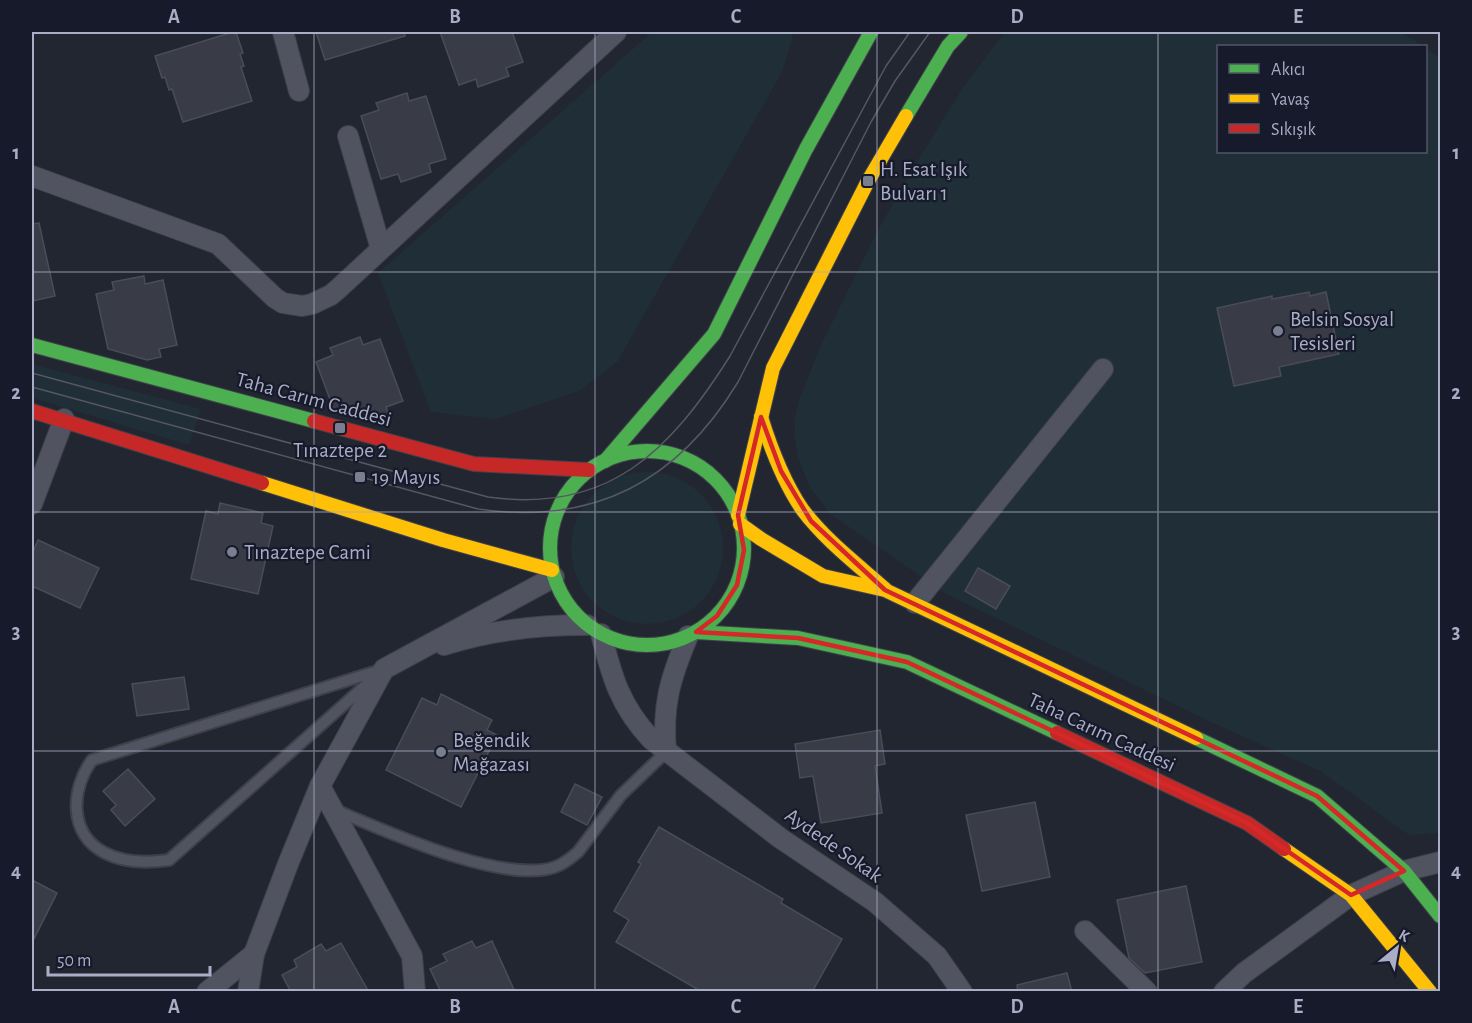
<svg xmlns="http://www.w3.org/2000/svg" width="1472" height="1023" viewBox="0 0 1472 1023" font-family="'Alegreya Sans',sans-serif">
<rect width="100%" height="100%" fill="#222631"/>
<!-- green -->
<g fill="#1f2e37">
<path d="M652,32H794L782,72L618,361L579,391L496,419L431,412L378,273Z"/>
<path d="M1005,32H1401L1424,46H1218V152H1426V48L1440,58V833L1409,835L1320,771L1211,722L948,595L830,514L810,488L798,458L795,439V419L799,400L822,343L877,232L910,173L964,86Z"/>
<path d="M32,364L201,409L189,445L32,398Z"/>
<circle cx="647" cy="548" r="76"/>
</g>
<!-- building -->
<g fill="#393c47" stroke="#494c59" stroke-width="1.5">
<path d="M233,32H236L243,53L240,54L244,66L241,67L252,101L183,122L172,89L169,90L165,77L162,78L155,56Z"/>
<path d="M316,32H404L405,36L325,60Z"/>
<path d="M440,32H512L523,62L506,68L509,76L478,87L476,79L459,85Z"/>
<path d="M407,93L409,101L426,96L446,159L429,164L431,172L401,182L398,174L381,179L361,116L379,110L376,103Z"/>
<path d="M39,223L55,296L32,301V224Z"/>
<path d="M144,276L145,284L163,280L177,345L159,349L161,357L147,360L108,349L96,294L114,290L112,282Z"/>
<path d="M1309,292L1310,296L1326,292L1339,354L1279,367L1281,376L1234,386L1217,308L1272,296V299Z"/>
<path d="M360,337L363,345L380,339L403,401L386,407L389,415L373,420L334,410L316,362L333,355L330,348Z"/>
<path d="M220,503L263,513L261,523L273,526L258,594L191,579L206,511L218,514Z"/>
<path d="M38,540L99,568L80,608L32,586V554Z"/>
<path d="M978,568L1010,586L996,609L965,591Z"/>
<path d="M184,677L189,709L137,716L132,684Z"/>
<path d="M441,694L492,720L487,730L497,735L461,807L386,770L422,698L437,705Z"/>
<path d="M880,730L885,764L875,766L882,813L821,823L813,776L800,778L795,744Z"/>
<path d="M128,769L155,799L125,826L111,810L116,805L103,791Z"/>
<path d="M575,784L602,797L587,825L561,812Z"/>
<path d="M1035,802L1050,877L982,891L966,815Z"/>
<path d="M659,827L783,899L781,903L842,939L812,992H702L616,942L629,920L614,911L641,864L638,862Z"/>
<path d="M32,880L57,893L32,943Z"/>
<path d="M1186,886L1202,962L1145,973L1129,958L1117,900Z"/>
<path d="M472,941L476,948L492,941L515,992H441L430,969L447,961L443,954Z"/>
<path d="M341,943L369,992H291L282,975L297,967L294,960L321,944L326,951Z"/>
<path d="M1067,973L1072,992H1018L1017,985Z"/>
</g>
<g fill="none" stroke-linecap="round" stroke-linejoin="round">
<!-- lane casing -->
<g stroke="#3f414a" stroke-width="14">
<g id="lane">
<path d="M384,669L169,860C147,863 124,863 105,853C68,834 71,789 92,760Z"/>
<path d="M333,809C383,830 503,885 555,867C564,864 571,858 578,852L621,795L666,752"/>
</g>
</g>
<!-- street casing -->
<g stroke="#3f414a" stroke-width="22">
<g id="street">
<path d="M283,32L299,91"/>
<path d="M348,136L381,249"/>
<path d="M32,176L218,244L275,298L283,303L302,306L312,304L331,295L338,289L616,32"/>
<path d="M32,504L64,419"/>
<path d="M915,603L1103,369"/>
<path d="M601,634C612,677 620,706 651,739L780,838L875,902L937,956L962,992"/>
<path d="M444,645C490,630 538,625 587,625"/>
<path d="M666,752C662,705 670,679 688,636"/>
<path d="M320,786L412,956L415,992"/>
<path d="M1085,931L1147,992"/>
<path d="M207,992L254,954"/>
<path d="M248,992L254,954L288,864L320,786L384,669L554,577"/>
<path d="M1224,992L1244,973L1351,895L1404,871L1440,862"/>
</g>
</g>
<!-- fast casing -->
<g stroke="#3f414a" stroke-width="16">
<g id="fast">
<path d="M906,116L948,46L961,32"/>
<path d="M32,345L314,421"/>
<circle cx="647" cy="548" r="97"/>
<path d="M605,461L714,334L806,149L871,32"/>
<path d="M696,632L798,638L907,662L1057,733"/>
<path d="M1196,738L1317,796L1404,871L1440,916"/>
</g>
</g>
<!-- slow casing -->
<g stroke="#3f414a" stroke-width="16">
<g id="slow">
<path d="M761,417C771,449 783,481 802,509C825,540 857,564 885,589"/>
<path d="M262,483L443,540L552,570"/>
<path d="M738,515L773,368L868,181L906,116"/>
<path d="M740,524L761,539L823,576L885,590L1196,738"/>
<path d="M1284,849L1351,895L1430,992"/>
</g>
</g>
<!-- jam casing -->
<g stroke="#3f414a" stroke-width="16">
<g id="jam">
<path d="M32,411L262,483"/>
<path d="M314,421L474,464L589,470"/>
<path d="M1057,733L1247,823L1284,849"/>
</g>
</g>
<!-- lane -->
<use href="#lane" stroke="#515460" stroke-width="10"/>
<!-- street -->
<use href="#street" stroke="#515460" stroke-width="20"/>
<!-- fast -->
<use href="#fast" stroke="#4caf50" stroke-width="14"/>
<!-- slow -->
<use href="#slow" stroke="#ffc107" stroke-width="14"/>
<!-- jam -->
<use href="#jam" stroke="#c62828" stroke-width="14"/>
<!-- tram -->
<g stroke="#555763" stroke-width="1.5">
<path d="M32,373L488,497C609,514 670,451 730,356L886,66L910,32"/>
<path d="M32,387L478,509C594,526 678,481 738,382L871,122L895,81L930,32"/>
</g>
</g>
<!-- marked area -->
<path fill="none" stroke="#d62828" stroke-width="4.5" stroke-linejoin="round" d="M761,417L781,471L811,521L885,590L1317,796L1404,871L1351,895L1247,823L907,662L798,638L696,632L717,616L737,585L744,550L738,515Z"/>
<!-- grid -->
<path fill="none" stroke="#a9adc5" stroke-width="1.5" stroke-opacity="0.55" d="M314,32V992M595,32V992M877,32V992M1158,32V992M32,272H1440M32,512H1440M32,751H1440"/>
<!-- markers -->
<g fill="#7a7e91" stroke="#161a2b" stroke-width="2">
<rect x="862" y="175" width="12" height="12" rx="3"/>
<circle cx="1278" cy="331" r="6"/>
<rect x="334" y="422" width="12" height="12" rx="3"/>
<rect x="354" y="471" width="12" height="12" rx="3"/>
<circle cx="232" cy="552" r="6"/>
<circle cx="441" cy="752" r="6"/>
</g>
<g text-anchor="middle" stroke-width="4.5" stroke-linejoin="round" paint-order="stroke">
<!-- poi labels -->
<g font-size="21" fill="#a9adc5" stroke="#161a2b" text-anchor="start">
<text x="880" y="176">H. Esat Işık<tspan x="880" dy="24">Bulvarı 1</tspan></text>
<text x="1290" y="326">Belsin Sosyal<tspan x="1290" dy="24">Tesisleri</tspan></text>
<text x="340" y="457" text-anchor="middle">Tınaztepe 2</text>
<text x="372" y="484">19 Mayıs</text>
<text x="244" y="559">Tınaztepe Cami</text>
<text x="453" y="747">Beğendik<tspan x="453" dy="24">Mağazası</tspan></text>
</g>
<!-- street labels -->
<g font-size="21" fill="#a9adc5" stroke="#161a2b">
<text transform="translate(314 399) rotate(15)" y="7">Taha Carım Caddesi</text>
<text transform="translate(1102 732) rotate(25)" y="7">Taha Carım Caddesi</text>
<text transform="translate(834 845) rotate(35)" y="7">Aydede Sokak</text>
</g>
</g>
<!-- border -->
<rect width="1472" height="1023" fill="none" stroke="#161a2b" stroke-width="66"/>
<!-- legend -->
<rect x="1217" y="45" width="210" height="108" fill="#161a2b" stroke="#515569" stroke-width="1.5"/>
<rect x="1229" y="64" width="30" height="9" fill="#4caf50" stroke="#515569" stroke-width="1.5"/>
<text x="1271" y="75" font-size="18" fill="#a9adc5">Akıcı</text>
<rect x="1229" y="94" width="30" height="9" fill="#ffc107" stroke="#515569" stroke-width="1.5"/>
<text x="1271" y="105" font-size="18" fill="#a9adc5">Yavaş</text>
<rect x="1229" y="124" width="30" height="9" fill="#c62828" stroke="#515569" stroke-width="1.5"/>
<text x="1271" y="135" font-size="18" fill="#a9adc5">Sıkışık</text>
<!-- north arrow -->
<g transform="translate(1397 948) rotate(30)" stroke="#161a2b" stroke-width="4.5" paint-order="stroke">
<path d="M0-4.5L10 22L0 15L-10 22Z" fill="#a9adc5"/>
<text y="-9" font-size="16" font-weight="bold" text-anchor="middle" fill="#a9adc5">K</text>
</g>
<!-- scale -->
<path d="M48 966v9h162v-9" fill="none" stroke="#a9adc5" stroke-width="3"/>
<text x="57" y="966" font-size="18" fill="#a9adc5" stroke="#161a2b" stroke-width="4.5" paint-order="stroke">50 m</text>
<rect x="33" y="33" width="1406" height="957" fill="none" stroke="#a9adc5" stroke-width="2"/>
<g font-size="20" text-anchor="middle" font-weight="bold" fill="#a9adc5">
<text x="174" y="23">A</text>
<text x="455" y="23">B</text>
<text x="736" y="23">C</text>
<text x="1017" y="23">D</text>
<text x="1298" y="23">E</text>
<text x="16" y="159">1</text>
<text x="1456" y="159">1</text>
<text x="16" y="399">2</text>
<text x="1456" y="399">2</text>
<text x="16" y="638">3</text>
<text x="1456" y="638">3</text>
<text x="16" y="877">4</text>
<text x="1456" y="877">4</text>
<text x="174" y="1013">A</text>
<text x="455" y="1013">B</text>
<text x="736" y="1013">C</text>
<text x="1017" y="1013">D</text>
<text x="1298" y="1013">E</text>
</g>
</svg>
